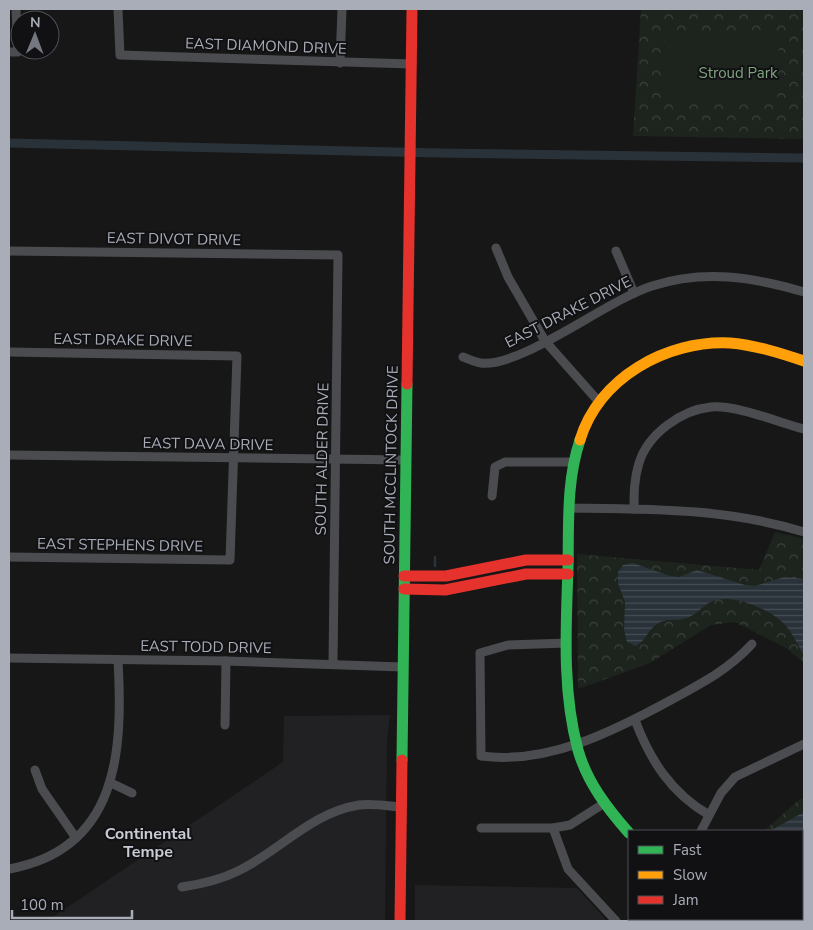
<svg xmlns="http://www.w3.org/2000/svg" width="813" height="930" viewBox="0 0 813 930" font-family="'Nunito Sans',sans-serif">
<defs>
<pattern id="park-crowns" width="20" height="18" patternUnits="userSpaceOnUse" patternTransform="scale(1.25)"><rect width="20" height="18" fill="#1d241e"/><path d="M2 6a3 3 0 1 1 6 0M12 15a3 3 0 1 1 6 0" fill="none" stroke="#3b413d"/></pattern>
<pattern id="water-rules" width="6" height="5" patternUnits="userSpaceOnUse" patternTransform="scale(1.25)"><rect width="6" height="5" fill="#2a3239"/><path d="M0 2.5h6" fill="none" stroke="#464d54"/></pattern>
</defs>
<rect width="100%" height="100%" fill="#171717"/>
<!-- built -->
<g fill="#212123">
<path d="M390,715L387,740L385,921H47L283,762L284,716Z"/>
<path d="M415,885L577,888L607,921H415Z"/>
</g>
<!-- park -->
<g fill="url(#park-crowns)">
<path d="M641,9H804V139L633,136Z"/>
<path d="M775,532L804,539V663L786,648L735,622L711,625L650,663L578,689L577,554L759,570Z"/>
<path d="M800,799H804V903H802V831H764Z"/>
</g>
<!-- pitch -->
<path fill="#1d241e" d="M665,31L779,34L777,104L663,101Z"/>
<!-- water -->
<g fill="url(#water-rules)">
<path d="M633,563L670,576L679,577L697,570L745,585L755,586L784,577L804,579V655C797,644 791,629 781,621C766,608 735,595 716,600C704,603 698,614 687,618C676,622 667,617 657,624C648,630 646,640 636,646L627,642L624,630L625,602L618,583V572L623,565Z"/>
<path d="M804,812V860L802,859V831H770Z"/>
</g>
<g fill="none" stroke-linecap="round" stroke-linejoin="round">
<!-- stream -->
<path stroke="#2a3239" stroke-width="2.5" d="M435,566V557"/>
<!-- canal -->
<path stroke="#2a3239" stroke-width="9" d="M9,143L439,153L804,158"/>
<!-- street -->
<g stroke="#4b4c50" stroke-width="9">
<path d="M118,9L120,55L412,64"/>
<path d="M9,52H18L16,9"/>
<path d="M340,63L342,9"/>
<path d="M496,248L508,277L545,341L599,402"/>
<path d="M9,251L338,255L333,663"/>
<path d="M616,251L634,293"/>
<path d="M9,352L237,356L230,560L9,557"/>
<path d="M463,357C468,359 475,362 481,363C521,368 607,300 652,286C704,269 753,277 804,292"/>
<path d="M9,455L406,460"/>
<path d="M492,496L495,467L505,462H572"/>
<path d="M569,508C649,509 727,508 804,532"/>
<path d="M634,509C634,493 634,479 639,463C648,434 681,410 711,407C738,405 777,422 804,429"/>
<path d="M567,643L508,645L480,653L481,756C548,765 614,731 671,700C702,683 728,670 752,644"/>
<path d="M9,658L226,661L403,667"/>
<path d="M635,720C650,760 671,793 709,815"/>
<path d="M225,725L226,661"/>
<path d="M35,770L42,789L76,838"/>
<path d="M111,783L132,793"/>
<path d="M481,828H553L570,825L603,804"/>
<path d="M553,828L568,869L616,921"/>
<path d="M701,831L721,793L735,777L804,744"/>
<path d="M9,869C119,849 123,751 118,660"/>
<path d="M182,887C202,884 220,880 238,871C280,851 310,813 359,805C372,803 388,806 401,807"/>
<path d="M786,919V921"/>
</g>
<!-- fast -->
<g stroke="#30b455" stroke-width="11">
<path d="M580,440C566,482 569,525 568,568C566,628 562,691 578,750C587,782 607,808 629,833"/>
<path d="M402,760L407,384"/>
</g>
<!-- slow -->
<g stroke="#ff9f0a" stroke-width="11">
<path d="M580,440C599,378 666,340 730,343C755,345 780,353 804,361"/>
<path d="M802,903H804"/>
</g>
<!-- jam -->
<g stroke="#e5322d" stroke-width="11">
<path d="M407,384L412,9"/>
<path d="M404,576H446L526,560H568"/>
<path d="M404,589L445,590L526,574H568"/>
<path d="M400,921L402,760"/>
</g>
</g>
<g text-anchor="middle" stroke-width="4" stroke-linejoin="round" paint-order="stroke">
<!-- street labels -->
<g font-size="15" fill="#a8adb8" stroke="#111113">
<text transform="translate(266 46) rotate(2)" y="5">EAST DIAMOND DRIVE</text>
<text transform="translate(174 239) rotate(1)" y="5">EAST DIVOT DRIVE</text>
<text transform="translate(568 312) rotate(-27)" y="5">EAST DRAKE DRIVE</text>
<text transform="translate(123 340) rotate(1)" y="5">EAST DRAKE DRIVE</text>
<text transform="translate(208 444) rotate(1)" y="5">EAST DAVA DRIVE</text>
<text transform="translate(322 459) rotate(-89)" y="5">SOUTH ALDER DRIVE</text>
<text transform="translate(391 465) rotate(-89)" y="5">SOUTH MCCLINTOCK DRIVE</text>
<text transform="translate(120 545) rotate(1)" y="5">EAST STEPHENS DRIVE</text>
<text transform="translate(206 647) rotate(1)" y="5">EAST TODD DRIVE</text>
</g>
<!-- park labels -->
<g font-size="15" fill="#7fa381" stroke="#111113">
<text x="738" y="78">Stroud Park</text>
</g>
<!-- neighbourhood labels -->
<g font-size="16" font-weight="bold" fill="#c9ccd4" stroke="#111113">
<text x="148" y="839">Continental<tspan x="148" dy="18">Tempe</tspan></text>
</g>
</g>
<!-- border -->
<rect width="813" height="930" fill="none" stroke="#a8adb8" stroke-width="20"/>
<!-- legend -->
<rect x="628" y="830" width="175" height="90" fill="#111113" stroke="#4d4f55"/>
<rect x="638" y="846" width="25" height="8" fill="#30b455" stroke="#4d4f55"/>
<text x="673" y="855" font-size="15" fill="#a8adb8">Fast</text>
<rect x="638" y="871" width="25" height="8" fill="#ff9f0a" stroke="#4d4f55"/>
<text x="673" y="880" font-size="15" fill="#a8adb8">Slow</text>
<rect x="638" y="896" width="25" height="8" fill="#e5322d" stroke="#4d4f55"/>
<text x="673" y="905" font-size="15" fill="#a8adb8">Jam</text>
<!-- north arrow -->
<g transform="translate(35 35) rotate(1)"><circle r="24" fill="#111113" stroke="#4d4f55"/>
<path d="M0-4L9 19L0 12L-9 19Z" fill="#757880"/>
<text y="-8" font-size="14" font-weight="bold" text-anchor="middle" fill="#a8adb8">N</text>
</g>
<!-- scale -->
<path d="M12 910v8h120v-8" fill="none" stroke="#a8adb8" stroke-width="2.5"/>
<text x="20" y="910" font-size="15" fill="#a8adb8" stroke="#111113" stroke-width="4" paint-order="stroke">100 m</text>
</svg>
